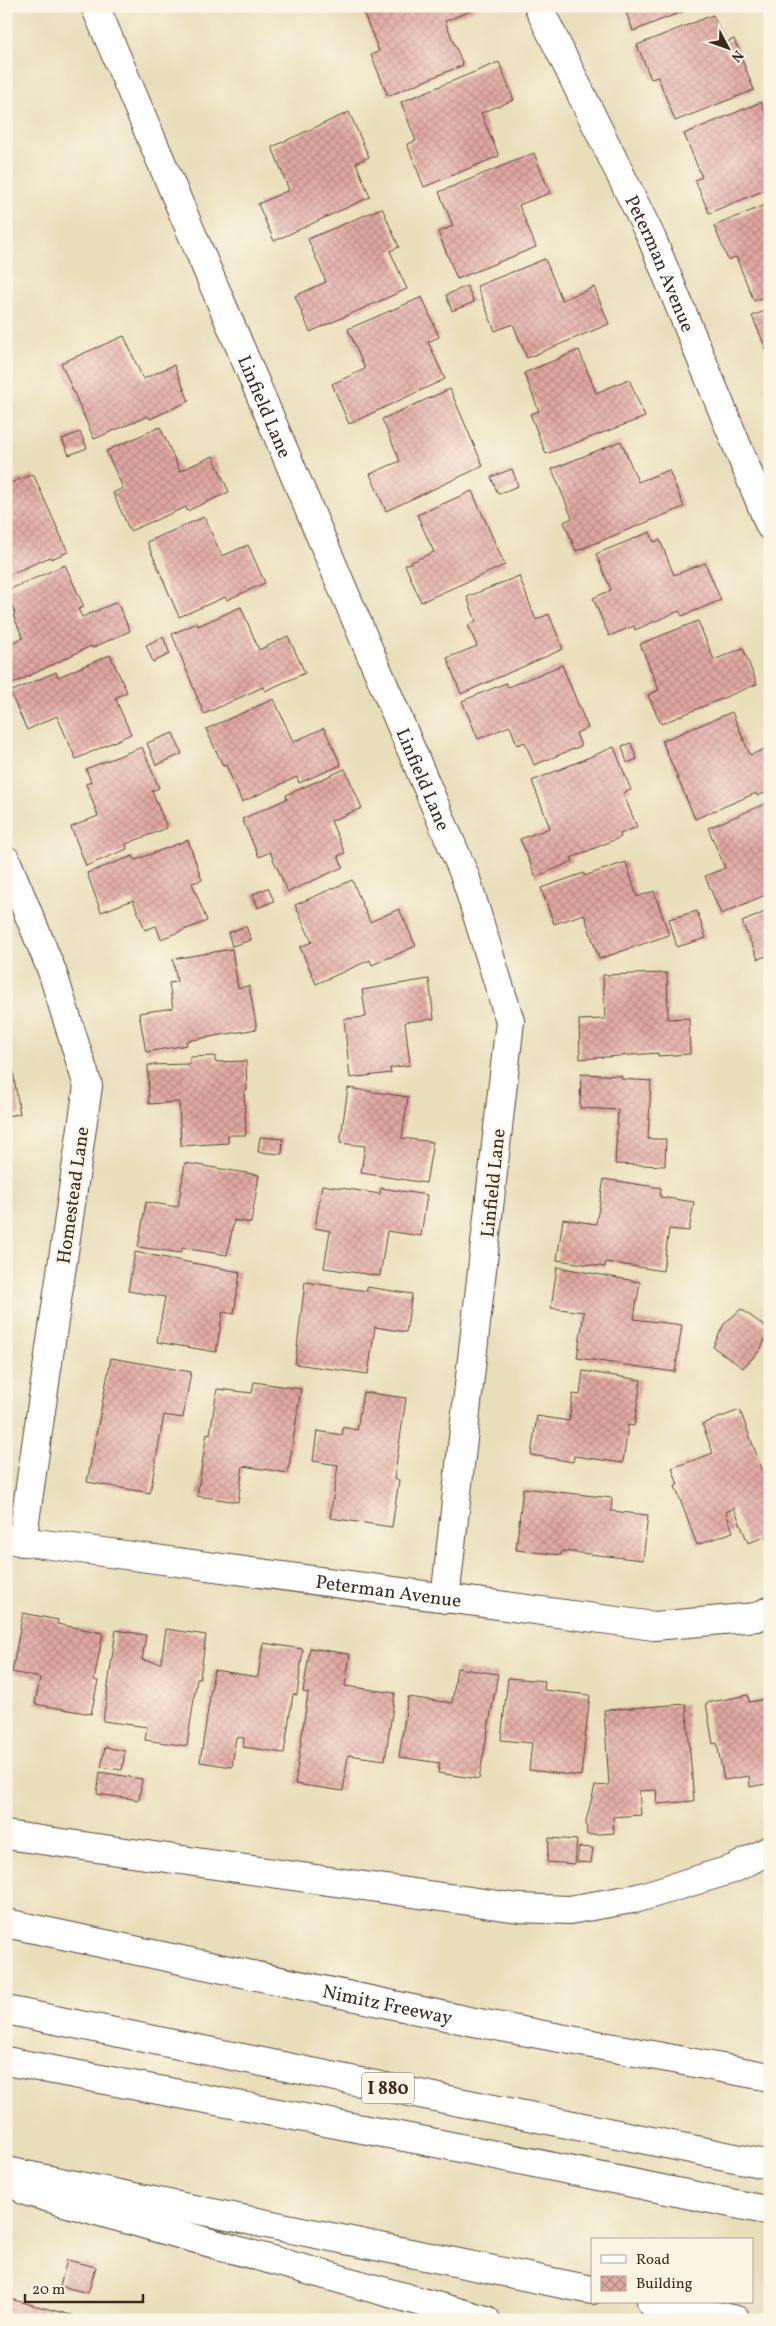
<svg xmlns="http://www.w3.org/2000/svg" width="776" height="2326" viewBox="0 0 776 2326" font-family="Vollkorn,serif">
<defs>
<pattern id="building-cross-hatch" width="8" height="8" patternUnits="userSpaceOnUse" patternTransform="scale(1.25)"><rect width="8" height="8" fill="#e1a7a2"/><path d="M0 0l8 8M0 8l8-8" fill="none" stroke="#b88883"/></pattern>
</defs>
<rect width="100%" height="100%" fill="#fcf5e5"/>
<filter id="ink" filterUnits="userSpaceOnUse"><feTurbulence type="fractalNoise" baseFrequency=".02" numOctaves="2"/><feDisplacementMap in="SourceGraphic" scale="10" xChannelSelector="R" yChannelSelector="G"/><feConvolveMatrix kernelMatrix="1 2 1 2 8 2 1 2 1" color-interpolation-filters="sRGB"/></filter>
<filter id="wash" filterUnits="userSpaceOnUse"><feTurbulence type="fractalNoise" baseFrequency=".0096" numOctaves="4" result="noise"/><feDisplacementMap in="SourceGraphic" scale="20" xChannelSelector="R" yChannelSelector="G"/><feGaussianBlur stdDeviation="1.12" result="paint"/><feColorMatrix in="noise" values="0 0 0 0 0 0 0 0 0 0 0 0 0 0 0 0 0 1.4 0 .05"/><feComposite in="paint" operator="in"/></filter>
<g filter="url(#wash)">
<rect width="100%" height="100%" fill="#e9deba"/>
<g id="blocks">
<!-- building -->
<g fill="url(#building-cross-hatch)">
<path d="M377,6H475L476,9L445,21L463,65L388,96L371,55L379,51L363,12Z"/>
<path d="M624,6H697L633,31Z"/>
<path d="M713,15L725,43L734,39L754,90L675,121L658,77L651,79L637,45Z"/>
<path d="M499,62L514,100L481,113L499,156L424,187L407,144L416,141L401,102Z"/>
<path d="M761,102L770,124V188L709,213L695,180L702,177L684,134Z"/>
<path d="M349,112L369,157L356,163L370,197L274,241L258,204L289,190L272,147Z"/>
<path d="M534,153L550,193L519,205L536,247L457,279L438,232L453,226L439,192Z"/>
<path d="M770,203V294L754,301L736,257L728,260L714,226Z"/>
<path d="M382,208L399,247L390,251L407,289L310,332L295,296L326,282L308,239Z"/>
<path d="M545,259L562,300L594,287L609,324L527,358L513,324L495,331L477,286Z"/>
<path d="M467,286L474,302L452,311L446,295Z"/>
<path d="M422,297L439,337L428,342L445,379L349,424L332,384L365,369L348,329Z"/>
<path d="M770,309V349L767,351L752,316Z"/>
<path d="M124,336L143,379L174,365L189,401L150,419L148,416L94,439L61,363Z"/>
<path d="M579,350L596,393L629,379L645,417L546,454L530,414L539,411L524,373Z"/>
<path d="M450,389L483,466L386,511L370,474L400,461L382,419Z"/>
<path d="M160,427L180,471L213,456L229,492L187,511L186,507L130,531L113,493L123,488L106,451Z"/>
<path d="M80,432L87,448L69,455L62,439Z"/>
<path d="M621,441L638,482L669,470L684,507L576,551L564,522L572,518L552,469Z"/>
<path d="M512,469L518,486L498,494L491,477Z"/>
<path d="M33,474L68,552L51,559L50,557L6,576V485Z"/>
<path d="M472,491L505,565L421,602L405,565L434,552L417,515Z"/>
<path d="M204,517L222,556L248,545L265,583L227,600L225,597L179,617L147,542Z"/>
<path d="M650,532L654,542L660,540L674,575L705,563L721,600L682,616L679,611L635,630L634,626L609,636L593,598L611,590L596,554Z"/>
<path d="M65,565L84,607L78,609L82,617L117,602L130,631L92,648L91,646L10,685L6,677V645L23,638L13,615L15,614L6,591Z"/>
<path d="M519,576L536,620L549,614L563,649L461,694L447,658L477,646L468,625L476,621L467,597Z"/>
<path d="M241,607L259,650L288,636L305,673L265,691L263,687L204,714L172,634L197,623L198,626Z"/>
<path d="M698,621L714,660L743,648L757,684L661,724L648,695L659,690L640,644Z"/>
<path d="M163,637L170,654L153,662L146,645Z"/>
<path d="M110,655L127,692L115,698L131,734L76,759L57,716L27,730L10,692L56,672L58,677Z"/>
<path d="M562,665L588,728L576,733L581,746L534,765L525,742L517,745L510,726L478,739L462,701L506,683L508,687Z"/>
<path d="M274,699L293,742L324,728L341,765L299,783L297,777L242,802L226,765L223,766L206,729Z"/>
<path d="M732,712L750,755L770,747V791L757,796L756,793L695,819L662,741Z"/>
<path d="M173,733L182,754L156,765L147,743Z"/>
<path d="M631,743L637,759L627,763L622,746Z"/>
<path d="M142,747L159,788L152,791L167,828L126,844L127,849L86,866L71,827L98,816L86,784L91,782L86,769Z"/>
<path d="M614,747L631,790L623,793L637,827L620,834L621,837L571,858L573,861L536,877L520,839L550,828L532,781Z"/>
<path d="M345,769L362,808L331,821L345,853L338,856L343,867L288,892L270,852L259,857L242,819L287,799L286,795Z"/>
<path d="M770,802V893L721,914L705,876L725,868L708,828Z"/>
<path d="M188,840L202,880L192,883L207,921L161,939L156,926L145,930L133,900L101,912L87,873L133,856L135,860Z"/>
<path d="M626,862L637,897L654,891L669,935L599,959L584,914L554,924L541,888L584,873V876Z"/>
<path d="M352,880L370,922L399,909L416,946L372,965L370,960L316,984L300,947L312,942L295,905Z"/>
<path d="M268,888L274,901L258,908L253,894Z"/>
<path d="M770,910V966L766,956L758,959L742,922Z"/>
<path d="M697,911L706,938L677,947L669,919Z"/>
<path d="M246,926L251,940L232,946L228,933Z"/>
<path d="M232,949L238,988L249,986L257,1029L186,1041L187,1045L146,1052L139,1013L173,1008L169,983L177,982L173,959Z"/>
<path d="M667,973L668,1019L689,1018L690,1054L658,1056V1053L580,1059L579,1020L605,1019L603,975Z"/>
<path d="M429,979L434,1019L405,1022L410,1065L390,1068L391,1073L350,1078L344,1019L366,1017L362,990Z"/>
<path d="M215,1056V1062L246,1061L247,1090H244L246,1135H228V1143L181,1146L179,1102L149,1104L148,1065L190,1064V1057Z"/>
<path d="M13,1071L20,1114L6,1116V1072Z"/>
<path d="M581,1074L622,1076L621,1079L651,1081L648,1139H666L665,1166L615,1164L618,1110L580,1108Z"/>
<path d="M348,1088L408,1097L402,1138L433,1142L426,1183L361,1173L365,1146L340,1143Z"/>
<path d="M260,1137L283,1139L282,1154L258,1152Z"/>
<path d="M185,1163L259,1175L251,1223L234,1220L227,1255L182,1248L181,1253L138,1247L146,1202L178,1207Z"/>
<path d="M604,1179L661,1188L660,1197L694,1202L689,1231L669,1229L663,1271L606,1262L605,1267L557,1260L563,1219L596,1224Z"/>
<path d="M322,1185L380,1194L381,1188L427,1195L421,1236L387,1231L380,1276L324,1268L330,1231L315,1228Z"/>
<path d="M135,1252L240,1272L234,1314L223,1312L216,1352L157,1342L165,1297L128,1291Z"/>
<path d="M557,1267L640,1282L634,1319L682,1325L675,1372L577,1358L584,1312L551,1308Z"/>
<path d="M305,1282L367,1291V1287L412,1294L406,1332L375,1327L368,1374L295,1364Z"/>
<path d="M741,1309L770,1330L760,1350L743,1368L713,1347L724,1324Z"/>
<path d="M111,1358L191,1372L183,1418L164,1415L150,1493L87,1482Z"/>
<path d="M583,1371L641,1380L634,1426L628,1425L623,1463L574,1456L573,1462L531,1455L537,1416L569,1421L573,1394L580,1395Z"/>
<path d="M254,1382L301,1389L288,1473L243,1466L238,1502L197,1496L207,1433L210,1434L217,1389L252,1393Z"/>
<path d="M363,1392L406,1398L394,1479L399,1480L392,1527L330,1518L338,1465L313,1461L317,1431L342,1435L343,1427L357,1430Z"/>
<path d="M740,1410L770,1491V1535L748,1543L734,1508L726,1512L733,1532L697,1545L675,1486L678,1485L672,1468L713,1453L702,1424Z"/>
<path d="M523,1488L612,1498L611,1511L648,1515L643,1560L562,1551L561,1555L516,1550Z"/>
<path d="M23,1613L58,1620L57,1624L103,1633L94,1680L98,1681L91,1714L35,1704L40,1678L12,1672Z"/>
<path d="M166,1629L206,1635L200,1678H197L187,1746L145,1740L147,1727L103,1721L116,1630L146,1635L142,1660L161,1663Z"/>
<path d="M263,1643L303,1649L297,1695L293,1694L284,1753L243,1747L244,1738L236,1737L232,1767L200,1762L214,1670L258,1677Z"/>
<path d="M310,1648L350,1654L345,1686L395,1693L385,1760L348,1755L343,1791L295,1784L308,1693L303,1692Z"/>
<path d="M457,1668L498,1674L479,1779L438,1773L440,1763L399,1757L408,1697L452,1703Z"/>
<path d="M508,1678L545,1681L544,1690L590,1695L581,1776L529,1770L532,1743L501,1740Z"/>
<path d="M748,1695L749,1702L770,1698V1783L750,1787L749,1776L724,1780L717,1743L713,1744L706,1703Z"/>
<path d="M686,1704L694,1801L657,1804L656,1790L639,1791L641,1815L613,1817L614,1833L587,1835L586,1821L595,1786L609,1785L604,1710Z"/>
<path d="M105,1747L125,1751L122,1770L101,1767Z"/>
<path d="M100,1772L142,1779L139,1800L97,1794Z"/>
<path d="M549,1838L577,1840L575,1864L547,1862Z"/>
<path d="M579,1847L593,1848L591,1863L577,1862Z"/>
<path d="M67,2260L96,2267L88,2293L60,2286Z"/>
<path d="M6,2298L79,2317L78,2320H6Z"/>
</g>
</g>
</g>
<g filter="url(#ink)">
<use href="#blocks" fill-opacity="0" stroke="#554535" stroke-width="1"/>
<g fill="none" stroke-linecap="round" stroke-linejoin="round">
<!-- minor casing -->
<g stroke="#554535" stroke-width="30">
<g id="minor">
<path id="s1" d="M95,6L465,876L510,1021L445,1599"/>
<path id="s2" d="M538,6L652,239L770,526"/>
<path d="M6,860L52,971L88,1086L22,1542"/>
<path id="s3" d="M6,1539L654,1626L757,1617L770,1610"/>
</g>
</g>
<!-- highway casing -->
<g stroke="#554535" stroke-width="30">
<g id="highway">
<path d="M6,1835L518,1908L569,1910L638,1898L733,1869L770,1850"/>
<path id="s4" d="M6,1923L474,2022L770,2077"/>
<path d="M6,2010L770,2165"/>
<path d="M6,2061L441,2144L770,2211"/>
<path d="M6,2171L592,2290"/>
<path d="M25,2191L486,2320"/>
<path d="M651,2302L736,2320"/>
</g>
</g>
<!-- minor -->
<use href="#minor" stroke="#fff" stroke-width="28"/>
<!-- highway -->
<use href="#highway" stroke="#fff" stroke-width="28"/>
</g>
</g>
<g text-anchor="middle" stroke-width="5" stroke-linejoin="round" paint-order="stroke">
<!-- shield labels -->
<rect fill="#fcf5e5" stroke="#75675a" stroke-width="1" x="362" y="2072.5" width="52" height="31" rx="4"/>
<g font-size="18" font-weight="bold" fill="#3b2a1e">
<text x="388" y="2094">I 880</text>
</g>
<!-- street labels -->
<g font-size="19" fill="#3b2a1e" stroke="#fcf5e5">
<text dy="7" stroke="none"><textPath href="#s2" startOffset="285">Peterman Avenue</textPath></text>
<text dy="7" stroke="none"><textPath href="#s1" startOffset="435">Linfield Lane</textPath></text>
<text dy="7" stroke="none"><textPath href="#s1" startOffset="840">Linfield Lane</textPath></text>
<text transform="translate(492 1183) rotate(-84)" y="7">Linfield Lane</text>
<text transform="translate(72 1195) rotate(-82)" y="7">Homestead Lane</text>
<text dy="7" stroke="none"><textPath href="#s3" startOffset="386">Peterman Avenue</textPath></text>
<text dy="7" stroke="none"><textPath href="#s4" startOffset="390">Nimitz Freeway</textPath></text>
</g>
</g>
<!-- margin -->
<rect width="776" height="2326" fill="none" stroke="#fcf5e5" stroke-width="25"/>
<!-- legend -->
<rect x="591" y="2238" width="162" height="65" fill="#fcf5e5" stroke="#afa495"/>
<rect x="601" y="2255" width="25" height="8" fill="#ffffff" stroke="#afa495"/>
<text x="636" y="2264" font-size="15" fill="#3b2a1e">Road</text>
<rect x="601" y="2276" width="25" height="15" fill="url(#building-cross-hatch)" stroke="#afa495"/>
<text x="636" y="2288" font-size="15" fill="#3b2a1e">Building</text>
<!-- north arrow -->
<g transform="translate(728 48) rotate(131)" stroke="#fcf5e5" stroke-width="4" paint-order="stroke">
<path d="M0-4L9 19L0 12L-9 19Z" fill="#3b2a1e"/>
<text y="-8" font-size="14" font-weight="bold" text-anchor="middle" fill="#3b2a1e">N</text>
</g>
<!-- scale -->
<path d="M25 2294v8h118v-8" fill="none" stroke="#3b2a1e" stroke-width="2.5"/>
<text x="32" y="2294" font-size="15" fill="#3b2a1e" stroke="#fcf5e5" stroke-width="4" paint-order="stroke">20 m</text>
</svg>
